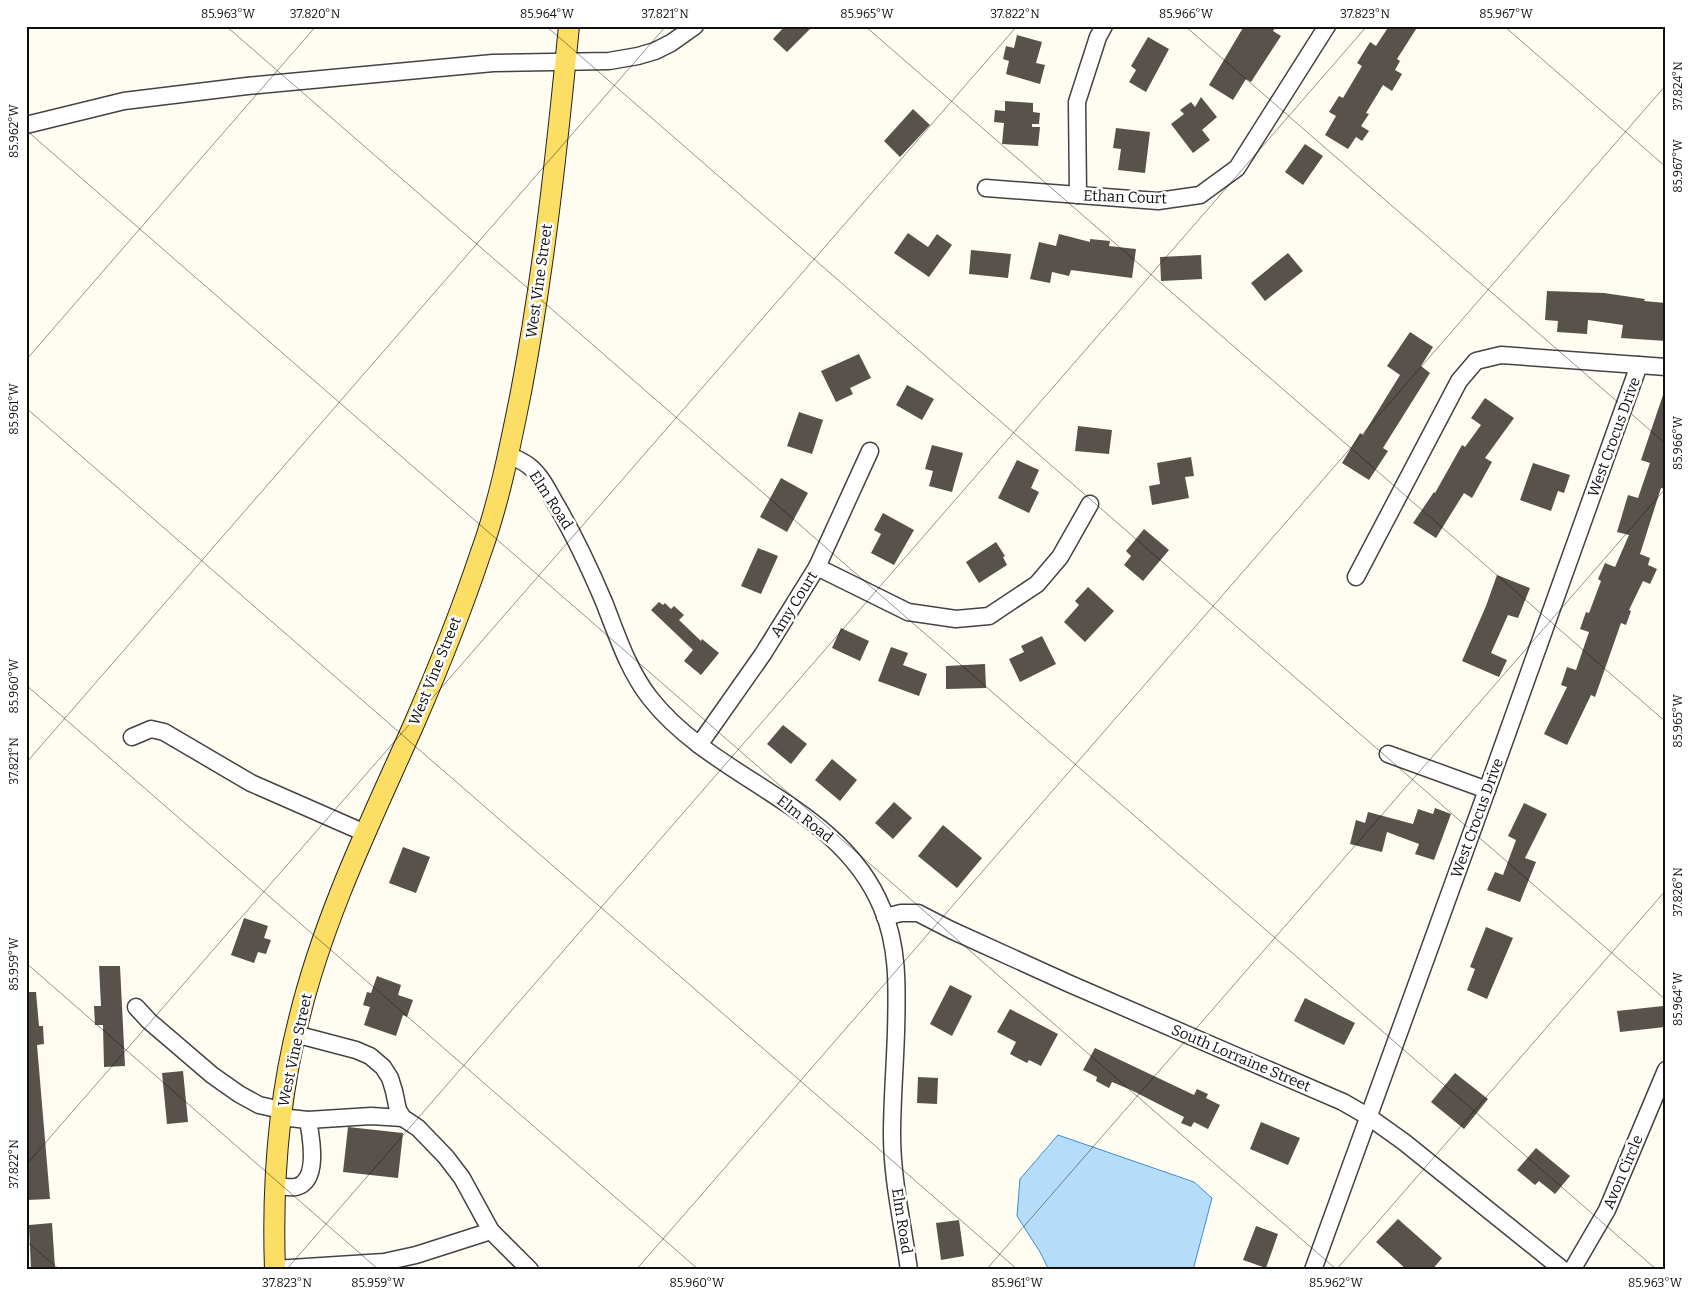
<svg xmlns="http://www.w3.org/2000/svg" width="1692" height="1296" viewBox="0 0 1692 1296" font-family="Bitter,serif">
<rect width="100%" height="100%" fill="#fffdf2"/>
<!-- water -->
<path fill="#b5dcf8" stroke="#3a8ed1" d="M1058,1135L1194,1182L1212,1198L1193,1270H1049L1040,1252L1017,1216L1020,1179Z"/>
<!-- building -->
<g fill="#59514b">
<path d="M785,26H813L787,52L773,39Z"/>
<path d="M1244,26H1276L1273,31L1281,36L1251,82L1246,79L1233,100L1209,85Z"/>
<path d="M1389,26H1418L1397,59L1400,61L1395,70L1402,74L1392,91L1383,85L1366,113L1369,114L1361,126L1369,131L1362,141L1356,137L1348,149L1325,135L1336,116L1329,112L1339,96L1343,98L1362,66L1357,63L1370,42L1376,46Z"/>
<path d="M1017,35L1042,42L1036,63L1045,65L1040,84L1006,74L1009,61L1003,59L1006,46L1014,48Z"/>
<path d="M1148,37L1169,49L1146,92L1129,82L1136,70L1131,66Z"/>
<path d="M1201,97L1217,117L1202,130L1210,140L1193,153L1171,124L1184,114L1180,110L1191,102L1195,107Z"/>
<path d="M1005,101L1033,103V112L1040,113L1039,124H1032V127H1040L1038,146L1002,144L1004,123L994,122L995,110L1005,111Z"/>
<path d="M913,109L930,125L900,157L884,141Z"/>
<path d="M1116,128L1150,132L1145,173L1118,170L1121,149L1113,148Z"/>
<path d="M1305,144L1323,156L1303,185L1285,172Z"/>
<path d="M908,233L928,247L937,234L952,245L929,277L894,253Z"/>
<path d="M1059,234L1090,242V239L1110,241L1109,246L1136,249L1132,278L1071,270L1069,276L1052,272L1050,283L1030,279L1039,242L1056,246Z"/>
<path d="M971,250L1011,254L1008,278L969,274Z"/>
<path d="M1288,253L1303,271L1265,301L1251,283Z"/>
<path d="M1201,255L1202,279L1161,281L1160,257Z"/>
<path d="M1547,291L1604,293L1645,299L1644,301L1666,303V341L1621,338L1623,325L1588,320L1587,334L1557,332L1558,321L1545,320Z"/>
<path d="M1410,332L1433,347L1421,366L1430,373L1383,448L1388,451L1369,480L1342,463L1360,433L1363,435L1400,375L1387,366Z"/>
<path d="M859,354L871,378L850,388L853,394L836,402L821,371Z"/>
<path d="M907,385L934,399L922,420L896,405Z"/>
<path d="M1663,395H1666V489L1661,488L1640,554L1650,558L1648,565L1657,569L1650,584L1643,581L1629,610L1631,611L1626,625L1621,623L1595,697L1591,695L1567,745L1544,734L1567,687L1561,685L1567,667L1576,670L1589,632L1580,629L1586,612L1589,613L1601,581L1598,579L1605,563L1615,567L1629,535L1617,532L1628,495L1638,498L1650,463L1641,460Z"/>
<path d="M1485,398L1514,418L1485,458L1492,462L1472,498L1464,493L1436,538L1413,523L1434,492L1435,493L1462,445L1465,447L1481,425L1471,418Z"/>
<path d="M799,412L823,420L812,454L787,446Z"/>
<path d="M1078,426L1112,430L1109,454L1075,451Z"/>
<path d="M932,445L963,453L952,492L929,486L933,471L925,469Z"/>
<path d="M1191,457L1194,476L1185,477L1189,498L1152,505L1149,486L1160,484L1157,463Z"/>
<path d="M1017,460L1039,470L1031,488L1039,492L1029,513L998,498Z"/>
<path d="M1533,463L1570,475L1564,493L1558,491L1551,511L1520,500Z"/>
<path d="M781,478L808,493L787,532L760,517Z"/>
<path d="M883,513L914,530L894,565L871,553L881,534L874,530Z"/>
<path d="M1144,529L1169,550L1143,581L1124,565L1131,556L1126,551Z"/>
<path d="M996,542L1005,556L1003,557L1007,565L979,583L966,562Z"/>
<path d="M758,548L778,556L761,594L741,586Z"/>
<path d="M1497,575L1530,588L1518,618L1508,615L1491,653L1507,660L1499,677L1462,661L1486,606Z"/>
<path d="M1088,587L1114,611L1085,642L1064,622L1079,605L1075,601Z"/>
<path d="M659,602L663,605L665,603L671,609L674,606L684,615L679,620L701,641L702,639L719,653L701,675L684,661L693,650L651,610Z"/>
<path d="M841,628L869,641L860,661L832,648Z"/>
<path d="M1042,636L1056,664L1020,682L1009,659L1024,652L1021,646Z"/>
<path d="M891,647L908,653L903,665L927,674L919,696L878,681Z"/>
<path d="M985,664L986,688L946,689V666Z"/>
<path d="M783,725L807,744L791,764L767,744Z"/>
<path d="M832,759L857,780L840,801L815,780Z"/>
<path d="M894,802L912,818L893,839L875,823Z"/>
<path d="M1524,803L1547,814L1525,858L1536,862L1520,902L1487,890L1495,872L1503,875L1516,840L1508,836Z"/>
<path d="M1435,808L1451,814L1434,860L1415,854L1419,844L1387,832L1382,852L1350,844L1356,820L1365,823L1368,812L1413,824L1418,809L1433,814Z"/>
<path d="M943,825L982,858L957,888L918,856Z"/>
<path d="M403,847L430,857L416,893L389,883Z"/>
<path d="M244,918L268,926L264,938L271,940L266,954L258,952L254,963L231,955Z"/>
<path d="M1486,927L1513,938L1487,999L1467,990L1475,969L1470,967Z"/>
<path d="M99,966H120L125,1066L104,1067L103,1025H95L94,1006H101Z"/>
<path d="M377,976L401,985L398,995L413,1000L407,1017L403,1015L396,1036L364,1025L370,1007L363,1005L367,992L371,993Z"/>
<path d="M950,985L972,996L952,1036L930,1024Z"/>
<path d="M26,992H36L39,1026H43L44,1044L37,1045L50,1199L27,1200Z"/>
<path d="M1305,998L1355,1023L1344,1045L1294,1021Z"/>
<path d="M1663,1006L1665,1027L1620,1032L1617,1011Z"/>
<path d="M1010,1009L1058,1034L1041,1066L1029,1060L1027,1063L1010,1054L1016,1042L997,1032Z"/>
<path d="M1095,1048L1194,1095L1197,1089L1208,1094L1206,1098L1220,1105L1208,1129L1194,1122L1191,1127L1181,1123L1184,1117L1131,1090L1112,1082L1109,1088L1096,1081L1097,1077L1083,1070Z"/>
<path d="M183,1071L188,1122L167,1124L162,1073Z"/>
<path d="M1455,1073L1488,1099L1464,1129L1431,1102Z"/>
<path d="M918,1077L938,1078L937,1104L917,1103Z"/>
<path d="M1261,1122L1300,1138L1288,1165L1250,1149Z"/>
<path d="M348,1127L403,1133L398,1178L343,1172Z"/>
<path d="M1536,1148L1570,1176L1555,1194L1539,1181L1535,1185L1517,1170Z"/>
<path d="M1398,1219L1442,1258L1432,1270H1407L1376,1242Z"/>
<path d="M959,1220L964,1256L941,1260L936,1223Z"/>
<path d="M52,1223L55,1268L31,1269L29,1225Z"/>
<path d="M1256,1226L1278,1234L1266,1268L1243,1260Z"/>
</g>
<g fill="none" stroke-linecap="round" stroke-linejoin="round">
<!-- minor casing -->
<g stroke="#434343" stroke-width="19">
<g id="minor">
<path d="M26,125L124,101L247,86L493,63L609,61L638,56L655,51L671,43L695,26"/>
<path d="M986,188L1158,201L1200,195L1237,168L1327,26"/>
<path d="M1078,195L1077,102L1098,37L1104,26"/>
<path d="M508,455C515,458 523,461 529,466C542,476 549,493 557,506C575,537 590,569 604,602C617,635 628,670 650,698C715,781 840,805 882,908C899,948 897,990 896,1032C895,1066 892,1101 892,1135C892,1180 903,1225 909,1270"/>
<path d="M817,567L908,612L956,619L989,616L1037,584L1060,557L1090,504"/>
<path d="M1356,577L1459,381L1476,361L1501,355L1666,367"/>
<path d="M132,737L151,729L164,732L251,783L365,833"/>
<path d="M699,745L763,654L817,567L870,451"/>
<path d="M1388,754L1487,790"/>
<path d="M885,917L901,913H918L951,930L1070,984L1343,1102L1369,1117L1404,1142L1563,1270"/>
<path d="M136,1007L149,1021L212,1075L239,1094L259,1105L281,1110"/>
<path d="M295,1034L356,1050L370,1056L383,1067L390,1078L394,1091L398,1110L403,1118L418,1128L446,1157L462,1178L491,1231L530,1270"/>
<path d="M280,1117L308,1120L371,1116L403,1118"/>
<path d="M275,1186C281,1186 290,1188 296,1187C320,1181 311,1137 308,1120"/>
<path d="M275,1269L384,1262L416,1255L491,1231"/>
<path d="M1313,1270L1487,790L1639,365"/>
<path d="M1572,1270L1607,1210L1666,1070"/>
</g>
</g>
<!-- major casing -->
<g stroke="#212121" stroke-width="22">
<path id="major" d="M275,1270C272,1186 278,1101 299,1019C324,916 371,821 414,724C438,669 461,612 480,555C499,503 510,447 521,392C544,271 557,149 569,26"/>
</g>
<!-- minor -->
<use href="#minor" stroke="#fff" stroke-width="16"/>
<!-- major -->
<use href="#major" stroke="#fcde65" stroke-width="20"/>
</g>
<!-- ticks -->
<path fill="none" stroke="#101010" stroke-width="1" stroke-opacity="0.45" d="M226,26L1657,1270M546,26L1666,1000M865,26L1666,722M1185,26L1666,444M1504,26L1666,167M26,130L1337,1270M26,360L316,26M26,408L1018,1270M26,685L699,1270M26,763L666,26M26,963L379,1270M26,1165L1017,26M26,1241L60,1270M286,1270L1367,26M636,1270L1666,85M986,1270L1666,488M1336,1270L1666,890"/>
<g text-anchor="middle" stroke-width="5" stroke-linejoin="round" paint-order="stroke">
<!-- street labels -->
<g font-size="15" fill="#101010" stroke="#fff">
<text transform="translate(1125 197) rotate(2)" y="5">Ethan Court</text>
<text transform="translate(539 281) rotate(-82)" y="5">West Vine Street</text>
<text transform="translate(1614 437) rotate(-70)" y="5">West Crocus Drive</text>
<text transform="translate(551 500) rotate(57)" y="5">Elm Road</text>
<text transform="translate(794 604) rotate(-58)" y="5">Amy Court</text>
<text transform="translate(435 671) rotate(-68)" y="5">West Vine Street</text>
<text transform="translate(1477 818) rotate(-70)" y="5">West Crocus Drive</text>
<text transform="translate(805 819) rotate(38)" y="5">Elm Road</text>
<text transform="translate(295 1050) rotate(-78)" y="5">West Vine Street</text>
<text transform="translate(1241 1058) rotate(23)" y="5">South Lorraine Street</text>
<text transform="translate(1623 1172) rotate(-67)" y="5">Avon Circle</text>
<text transform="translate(902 1221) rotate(81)" y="5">Elm Road</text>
</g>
</g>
<!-- border -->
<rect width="1692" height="1296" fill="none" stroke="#ffffff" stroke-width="55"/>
<rect x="28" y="28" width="1636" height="1240" fill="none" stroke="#101010" stroke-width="2"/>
<g font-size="12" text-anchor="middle" fill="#101010">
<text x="228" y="18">85.963°W</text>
<text x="315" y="18">37.820°N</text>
<text x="547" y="18">85.964°W</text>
<text x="665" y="18">37.821°N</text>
<text x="867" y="18">85.965°W</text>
<text x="1015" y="18">37.822°N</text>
<text x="1186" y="18">85.966°W</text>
<text x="1365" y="18">37.823°N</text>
<text x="1506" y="18">85.967°W</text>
<text transform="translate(1678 86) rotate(-90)" y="4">37.824°N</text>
<text transform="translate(14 131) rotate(-90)" y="4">85.962°W</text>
<text transform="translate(1678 166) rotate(-90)" y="4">85.967°W</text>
<text transform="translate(14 409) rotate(-90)" y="4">85.961°W</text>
<text transform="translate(1678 443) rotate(-90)" y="4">85.966°W</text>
<text transform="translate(14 686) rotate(-90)" y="4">85.960°W</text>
<text transform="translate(1678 721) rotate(-90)" y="4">85.965°W</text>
<text transform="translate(14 761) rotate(-90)" y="4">37.821°N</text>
<text transform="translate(1678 892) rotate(-90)" y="4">37.826°N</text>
<text transform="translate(14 964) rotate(-90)" y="4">85.959°W</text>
<text transform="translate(1678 999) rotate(-90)" y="4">85.964°W</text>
<text transform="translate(14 1164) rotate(-90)" y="4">37.822°N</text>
<text x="287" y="1287">37.823°N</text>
<text x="378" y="1287">85.959°W</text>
<text x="697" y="1287">85.960°W</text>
<text x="1017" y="1287">85.961°W</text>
<text x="1336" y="1287">85.962°W</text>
<text x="1655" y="1287">85.963°W</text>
</g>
</svg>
